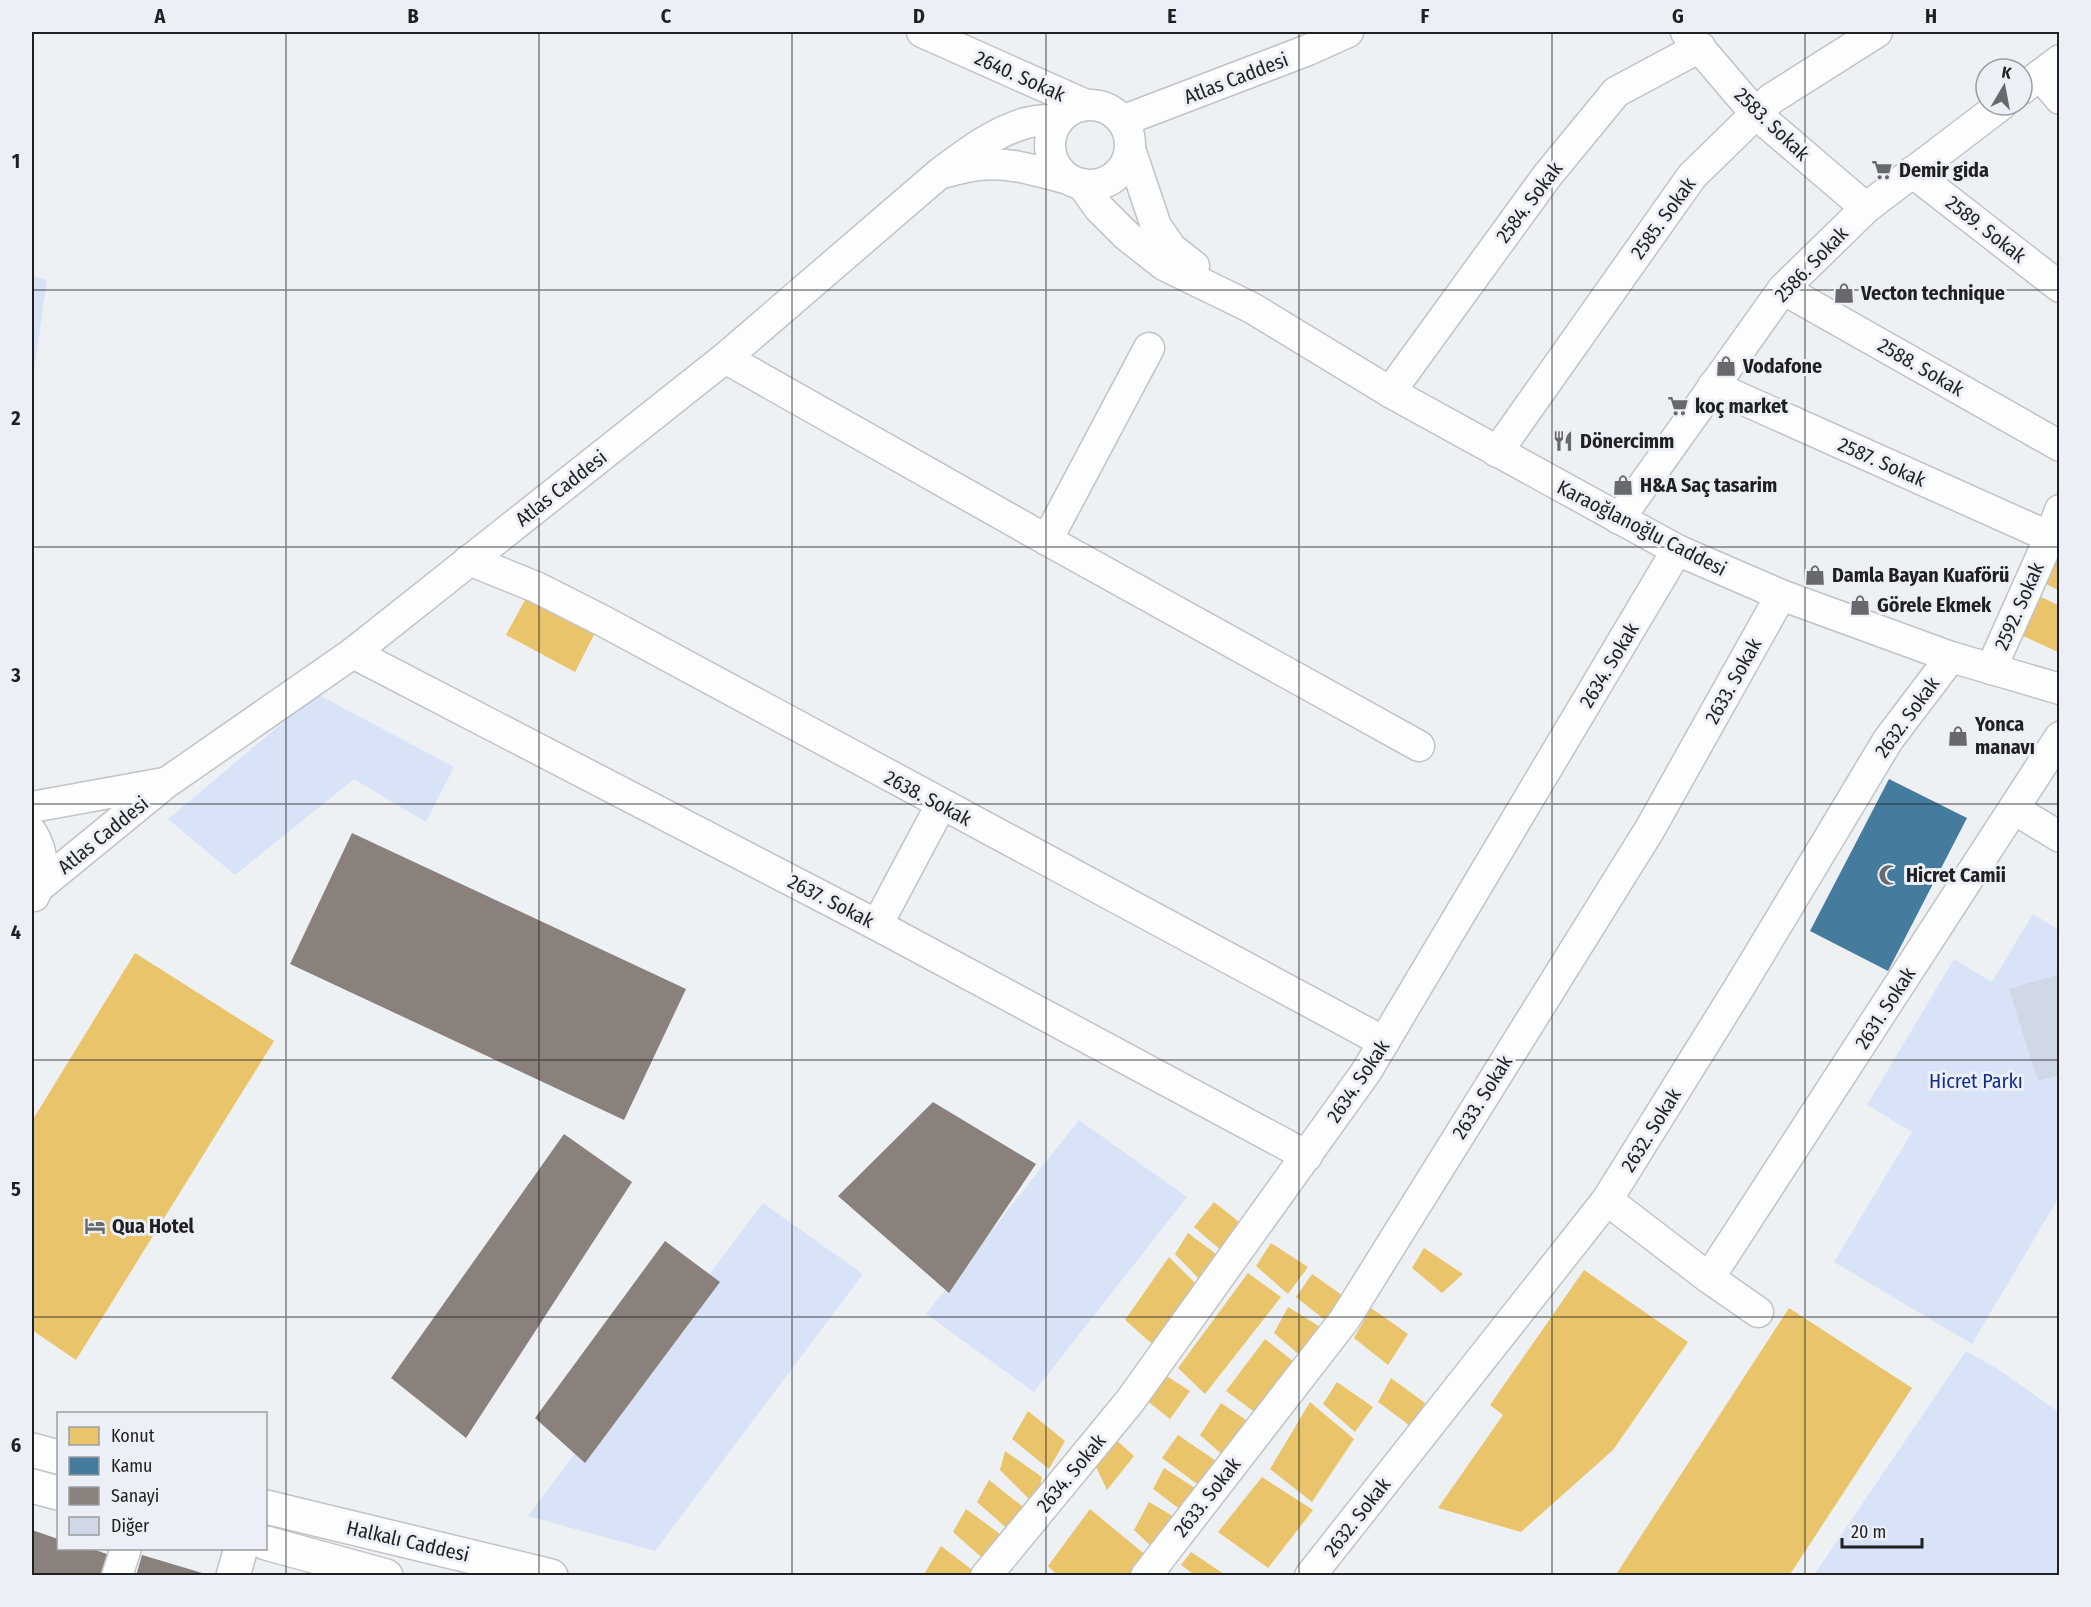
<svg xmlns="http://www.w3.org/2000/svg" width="2091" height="1607" viewBox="0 0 2091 1607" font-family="'Fira Sans Condensed',sans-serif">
<rect width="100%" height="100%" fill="#eef1f4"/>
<!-- green -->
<g fill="#d9e3f7">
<path d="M32,276L47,280L32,386Z"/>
<path d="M317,694L454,767L426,822L354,779L235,875L168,819Z"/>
<path d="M2033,914L2059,930V1197L1972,1344L1834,1262L1912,1132L1867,1105L1954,959L1992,982Z"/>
<path d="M1079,1120L1187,1197L1034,1392L926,1314Z"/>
<path d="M763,1203L863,1274L655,1551L528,1516Z"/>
<path d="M1966,1351L1996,1368L2059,1412V1575H1814Z"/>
</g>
<!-- homes -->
<g fill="#e9c46a">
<path d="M2060,554V591L2044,583Z"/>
<path d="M530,591L598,627L575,672L506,635Z"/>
<path d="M2039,596L2060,606V653L2021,635Z"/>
<path d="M135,953L274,1041L76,1360L32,1330V1121Z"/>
<path d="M1214,1202L1244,1226L1223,1252L1194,1227Z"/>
<path d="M1188,1233L1220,1257L1202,1282L1175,1254Z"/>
<path d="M1271,1243L1308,1267L1288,1294L1256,1266Z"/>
<path d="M1424,1248L1463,1274L1442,1293L1412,1268Z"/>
<path d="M1169,1257L1200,1288L1158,1349L1125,1320Z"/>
<path d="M1584,1270L1688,1342L1613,1450L1521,1532L1438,1508L1503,1415L1490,1405Z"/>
<path d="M1248,1273L1281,1297L1205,1394L1178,1368Z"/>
<path d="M1312,1274L1342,1295L1325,1320L1296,1297Z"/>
<path d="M1288,1307L1322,1328L1303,1358L1274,1333Z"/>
<path d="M1371,1308L1408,1334L1388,1365L1354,1338Z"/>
<path d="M1789,1308L1912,1388L1789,1576H1615Z"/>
<path d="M1265,1339L1298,1365L1256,1413L1226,1391Z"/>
<path d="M1162,1373L1190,1391L1170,1419L1146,1400Z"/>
<path d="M1391,1378L1425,1403L1413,1428L1378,1402Z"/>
<path d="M1337,1382L1373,1407L1355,1432L1323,1404Z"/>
<path d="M1310,1402L1354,1439L1312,1502L1270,1469Z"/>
<path d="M1221,1403L1252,1424L1226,1458L1200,1435Z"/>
<path d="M1028,1411L1065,1441L1049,1469L1012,1439Z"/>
<path d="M1178,1435L1222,1465L1201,1487L1162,1458Z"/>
<path d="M1113,1437L1134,1456L1107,1490L1095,1465Z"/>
<path d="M1005,1451L1042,1477L1035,1505L1000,1470Z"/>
<path d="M1164,1468L1198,1490L1181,1510L1153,1489Z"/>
<path d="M1262,1477L1313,1510L1268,1568L1218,1532Z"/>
<path d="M989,1480L1027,1510L1012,1533L977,1502Z"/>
<path d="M1149,1502L1178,1519L1153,1548L1134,1530Z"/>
<path d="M966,1509L1007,1539L989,1564L953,1532Z"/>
<path d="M1090,1509L1148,1557L1133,1576H1058L1048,1566Z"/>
<path d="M941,1546L980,1576H923Z"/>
<path d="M1191,1552L1227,1576H1196L1181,1565Z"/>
</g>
<!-- public -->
<path fill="#457b9d" d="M1889,779L1967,818L1888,971L1810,931Z"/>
<!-- industry -->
<g fill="#8a817c">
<path d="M352,833L686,989L624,1120L290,964Z"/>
<path d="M933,1102L1036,1164L949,1293L838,1196Z"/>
<path d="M564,1134L632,1182L466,1438L391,1378Z"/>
<path d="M665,1241L720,1282L585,1463L535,1418Z"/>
<path d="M32,1530L58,1539V1548H89L110,1555L103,1576H32Z"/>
<path d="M142,1555L209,1575V1576H136Z"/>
</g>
<!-- building -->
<path fill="#d0d7e6" d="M2060,974V1075L2038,1081L2009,989Z"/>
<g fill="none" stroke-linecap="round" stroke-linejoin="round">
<!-- street casing -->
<g stroke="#c1c3c6" stroke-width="33">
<g id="street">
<path d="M922,32L1086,105"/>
<path d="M1686,32L1756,114L1866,208"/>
<path d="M2040,75L2060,99"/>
<path d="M2022,89L2060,60"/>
<circle cx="1090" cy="145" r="40"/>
<path d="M1122,121L1308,50L1348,32"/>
<path d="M1130,149L1156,226L1171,248L1194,266"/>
<path d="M946,172C957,169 968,166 979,165C1009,161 1041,172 1069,179"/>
<path d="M1912,172L2060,287"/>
<path d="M1082,184L1099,208L1126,235L1164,265L1252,308L1390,392L1677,550L1781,595L1951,657L2060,689"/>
<path d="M1783,289L2060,446"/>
<path d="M725,358L1047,540L1419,746"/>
<path d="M1713,386L2050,537"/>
<path d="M1390,392L1547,176L1616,92L1700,47"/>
<path d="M1497,452L1692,176L1771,99L1877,32"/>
<path d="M1619,519L1783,289L1866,208L2001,105"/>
<path d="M1047,540L1149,348"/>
<path d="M469,560L536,587L605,622L1384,1042"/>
<path d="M353,653L877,925L1307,1156"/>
<path d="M1991,669L2050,537L2060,510"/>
<path d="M32,807L164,783"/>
<path d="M2014,809L2060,837"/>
<path d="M32,833C44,852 45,876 34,896"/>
<path d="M40,886L166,783L353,653L725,358L940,173C967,153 994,132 1026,123C1036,120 1048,120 1059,119"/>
<path d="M877,925L941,805"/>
<path d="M1607,1200L1709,1278L1758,1312"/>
<path d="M1709,1278L2060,737"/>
<path d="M117,1576L126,1548"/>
<path d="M986,1576L1130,1401L1366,1072L1677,550"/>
<path d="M1146,1576L1345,1319L1650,829L1781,595"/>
<path d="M1310,1576L1607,1200L1742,983L1888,740L1951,657"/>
</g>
</g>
<!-- secondary casing -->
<g stroke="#c1c3c6" stroke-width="36">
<path id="secondary" d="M233,1576L241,1548"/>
</g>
<!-- primary casing -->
<g stroke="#c1c3c6" stroke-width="36">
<g id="primary">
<path d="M32,1450L58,1457"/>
<path d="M32,1486L58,1493"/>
<path d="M266,1507L551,1576"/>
<path d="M266,1543L386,1576"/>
</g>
</g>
<!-- street -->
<use href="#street" stroke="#fcfdfd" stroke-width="30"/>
<!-- secondary -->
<use href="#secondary" stroke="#fcfdfd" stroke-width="33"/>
<!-- primary -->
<use href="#primary" stroke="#fcfdfd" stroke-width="33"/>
</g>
<!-- grid -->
<path fill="none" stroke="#1f2022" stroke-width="1.5" stroke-opacity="0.55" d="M286,32V1576M539,32V1576M792,32V1576M1046,32V1576M1299,32V1576M1552,32V1576M1805,32V1576M32,290H2060M32,547H2060M32,804H2060M32,1060H2060M32,1317H2060"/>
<!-- icons -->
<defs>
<g id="supermarket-bare" transform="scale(1.62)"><path d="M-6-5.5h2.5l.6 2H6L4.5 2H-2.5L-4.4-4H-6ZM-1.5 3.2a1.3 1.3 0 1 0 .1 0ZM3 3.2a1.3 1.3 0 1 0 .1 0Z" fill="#67696c" stroke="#ecf0f6" stroke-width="2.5" paint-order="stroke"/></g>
<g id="shop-bare" transform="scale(1.62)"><path d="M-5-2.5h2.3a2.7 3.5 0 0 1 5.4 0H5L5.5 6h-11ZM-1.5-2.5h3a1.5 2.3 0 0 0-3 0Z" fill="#67696c" stroke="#ecf0f6" stroke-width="2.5" paint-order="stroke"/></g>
<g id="restaurant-bare" transform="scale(1.62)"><path d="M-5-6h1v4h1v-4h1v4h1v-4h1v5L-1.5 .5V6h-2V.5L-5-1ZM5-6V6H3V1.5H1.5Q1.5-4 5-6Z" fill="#67696c" stroke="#ecf0f6" stroke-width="2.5" paint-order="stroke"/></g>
<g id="mosque-bare" transform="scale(1.62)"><path d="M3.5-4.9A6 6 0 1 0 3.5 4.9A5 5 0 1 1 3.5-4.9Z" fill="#67696c" stroke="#ecf0f6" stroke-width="2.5" paint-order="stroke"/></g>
<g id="hotel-bare" transform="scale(1.62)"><path d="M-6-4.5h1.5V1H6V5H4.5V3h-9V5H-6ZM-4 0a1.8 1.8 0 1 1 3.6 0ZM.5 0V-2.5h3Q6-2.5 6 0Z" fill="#67696c" stroke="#ecf0f6" stroke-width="2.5" paint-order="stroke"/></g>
</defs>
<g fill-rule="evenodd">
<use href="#supermarket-bare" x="1882" y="170"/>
<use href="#shop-bare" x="1844" y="293"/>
<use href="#shop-bare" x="1726" y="366"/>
<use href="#supermarket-bare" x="1678" y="406"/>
<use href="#restaurant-bare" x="1563" y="441"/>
<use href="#shop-bare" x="1623" y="485"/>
<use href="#shop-bare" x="1815" y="575"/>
<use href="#shop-bare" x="1860" y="605"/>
<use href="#shop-bare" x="1958" y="736"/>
<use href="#mosque-bare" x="1889" y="875"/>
<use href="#hotel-bare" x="95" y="1226"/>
</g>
<g text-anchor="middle" stroke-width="6" stroke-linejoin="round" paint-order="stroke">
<!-- street labels -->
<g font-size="20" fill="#1f2022" stroke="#ecf0f6">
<text transform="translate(1020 76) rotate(24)" y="7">2640. Sokak</text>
<text transform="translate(1236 78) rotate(-21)" y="7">Atlas Caddesi</text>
<text transform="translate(1772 124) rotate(44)" y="7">2583. Sokak</text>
<text transform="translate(1529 202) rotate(-53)" y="7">2584. Sokak</text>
<text transform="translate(1663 218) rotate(-54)" y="7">2585. Sokak</text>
<text transform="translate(1986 229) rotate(38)" y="7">2589. Sokak</text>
<text transform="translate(1811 264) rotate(-46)" y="7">2586. Sokak</text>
<text transform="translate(1921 367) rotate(30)" y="7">2588. Sokak</text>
<text transform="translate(1882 462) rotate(24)" y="7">2587. Sokak</text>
<text transform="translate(561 488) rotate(-38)" y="7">Atlas Caddesi</text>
<text transform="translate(1642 528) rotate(27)" y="7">Karaoğlanoğlu Caddesi</text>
<text transform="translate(2019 606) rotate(-66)" y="7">2592. Sokak</text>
<text transform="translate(1609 665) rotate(-59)" y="7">2634. Sokak</text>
<text transform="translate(1733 681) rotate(-61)" y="7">2633. Sokak</text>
<text transform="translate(1907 717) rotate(-54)" y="7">2632. Sokak</text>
<text transform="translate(928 798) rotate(28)" y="7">2638. Sokak</text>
<text transform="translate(103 835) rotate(-39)" y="7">Atlas Caddesi</text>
<text transform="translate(831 901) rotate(27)" y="7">2637. Sokak</text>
<text transform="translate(1885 1008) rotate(-57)" y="7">2631. Sokak</text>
<text transform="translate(1358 1081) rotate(-56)" y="7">2634. Sokak</text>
<text transform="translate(1482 1097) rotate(-58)" y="7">2633. Sokak</text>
<text transform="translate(1651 1130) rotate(-58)" y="7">2632. Sokak</text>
<text transform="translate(1071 1473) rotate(-50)" y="7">2634. Sokak</text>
<text transform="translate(1207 1497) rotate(-52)" y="7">2633. Sokak</text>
<text transform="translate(1357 1517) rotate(-52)" y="7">2632. Sokak</text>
<text transform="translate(408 1541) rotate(13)" y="7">Halkalı Caddesi</text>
</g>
<!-- poi labels -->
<g font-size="20" font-weight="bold" fill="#1f2022" stroke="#ecf0f6" text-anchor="start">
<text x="1899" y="177">Demir gida</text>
<text x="1861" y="300">Vecton technique</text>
<text x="1743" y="373">Vodafone</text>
<text x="1695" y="413">koç market</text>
<text x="1580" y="448">Dönercimm</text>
<text x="1640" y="492">H&amp;A Saç tasarim</text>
<text x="1832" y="582">Damla Bayan Kuaförü</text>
<text x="1877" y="612">Görele Ekmek</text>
<text x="1975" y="731">Yonca<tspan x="1975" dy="23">manavı</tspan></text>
<text x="1906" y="882">Hicret Camii</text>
<text x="112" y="1233">Qua Hotel</text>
</g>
<!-- park labels -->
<g font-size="20" fill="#132d8a" stroke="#ecf0f6">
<text x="1976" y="1088">Hicret Parkı</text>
</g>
</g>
<!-- border -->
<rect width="2091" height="1607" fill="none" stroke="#ecf0f6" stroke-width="66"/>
<!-- legend -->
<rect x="57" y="1412" width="210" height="138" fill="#ecf0f6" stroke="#9a9da1" stroke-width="1.5"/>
<rect x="69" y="1427" width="30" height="18" fill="#e9c46a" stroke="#9a9da1" stroke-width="1.5"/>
<text x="111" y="1442" font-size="18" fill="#1f2022">Konut</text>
<rect x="69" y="1457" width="30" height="18" fill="#457b9d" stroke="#9a9da1" stroke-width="1.5"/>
<text x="111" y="1472" font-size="18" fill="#1f2022">Kamu</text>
<rect x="69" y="1487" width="30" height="18" fill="#8a817c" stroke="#9a9da1" stroke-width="1.5"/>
<text x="111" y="1502" font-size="18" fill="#1f2022">Sanayi</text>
<rect x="69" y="1517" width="30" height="18" fill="#d0d7e6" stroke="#9a9da1" stroke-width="1.5"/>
<text x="111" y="1532" font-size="18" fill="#1f2022">Diğer</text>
<!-- north arrow -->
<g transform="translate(2004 87) rotate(10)"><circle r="28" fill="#ecf0f6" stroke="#9a9da1" stroke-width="1.5"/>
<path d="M0-4.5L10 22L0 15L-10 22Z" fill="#67696c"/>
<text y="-9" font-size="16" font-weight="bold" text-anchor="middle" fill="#1f2022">K</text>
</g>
<!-- scale -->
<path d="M1842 1538v9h80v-9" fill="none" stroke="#1f2022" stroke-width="3"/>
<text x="1851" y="1538" font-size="18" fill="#1f2022" stroke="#ecf0f6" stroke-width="4.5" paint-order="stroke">20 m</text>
<rect x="33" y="33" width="2025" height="1541" fill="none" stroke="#1f2022" stroke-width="2"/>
<g font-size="20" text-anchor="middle" font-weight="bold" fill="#1f2022">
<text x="160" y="23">A</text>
<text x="413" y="23">B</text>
<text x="666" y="23">C</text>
<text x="919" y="23">D</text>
<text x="1172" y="23">E</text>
<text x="1425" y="23">F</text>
<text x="1678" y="23">G</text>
<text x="1931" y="23">H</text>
<text x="16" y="168">1</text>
<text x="16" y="425">2</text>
<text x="16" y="682">3</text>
<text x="16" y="939">4</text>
<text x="16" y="1196">5</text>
<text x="16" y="1452">6</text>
</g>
</svg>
